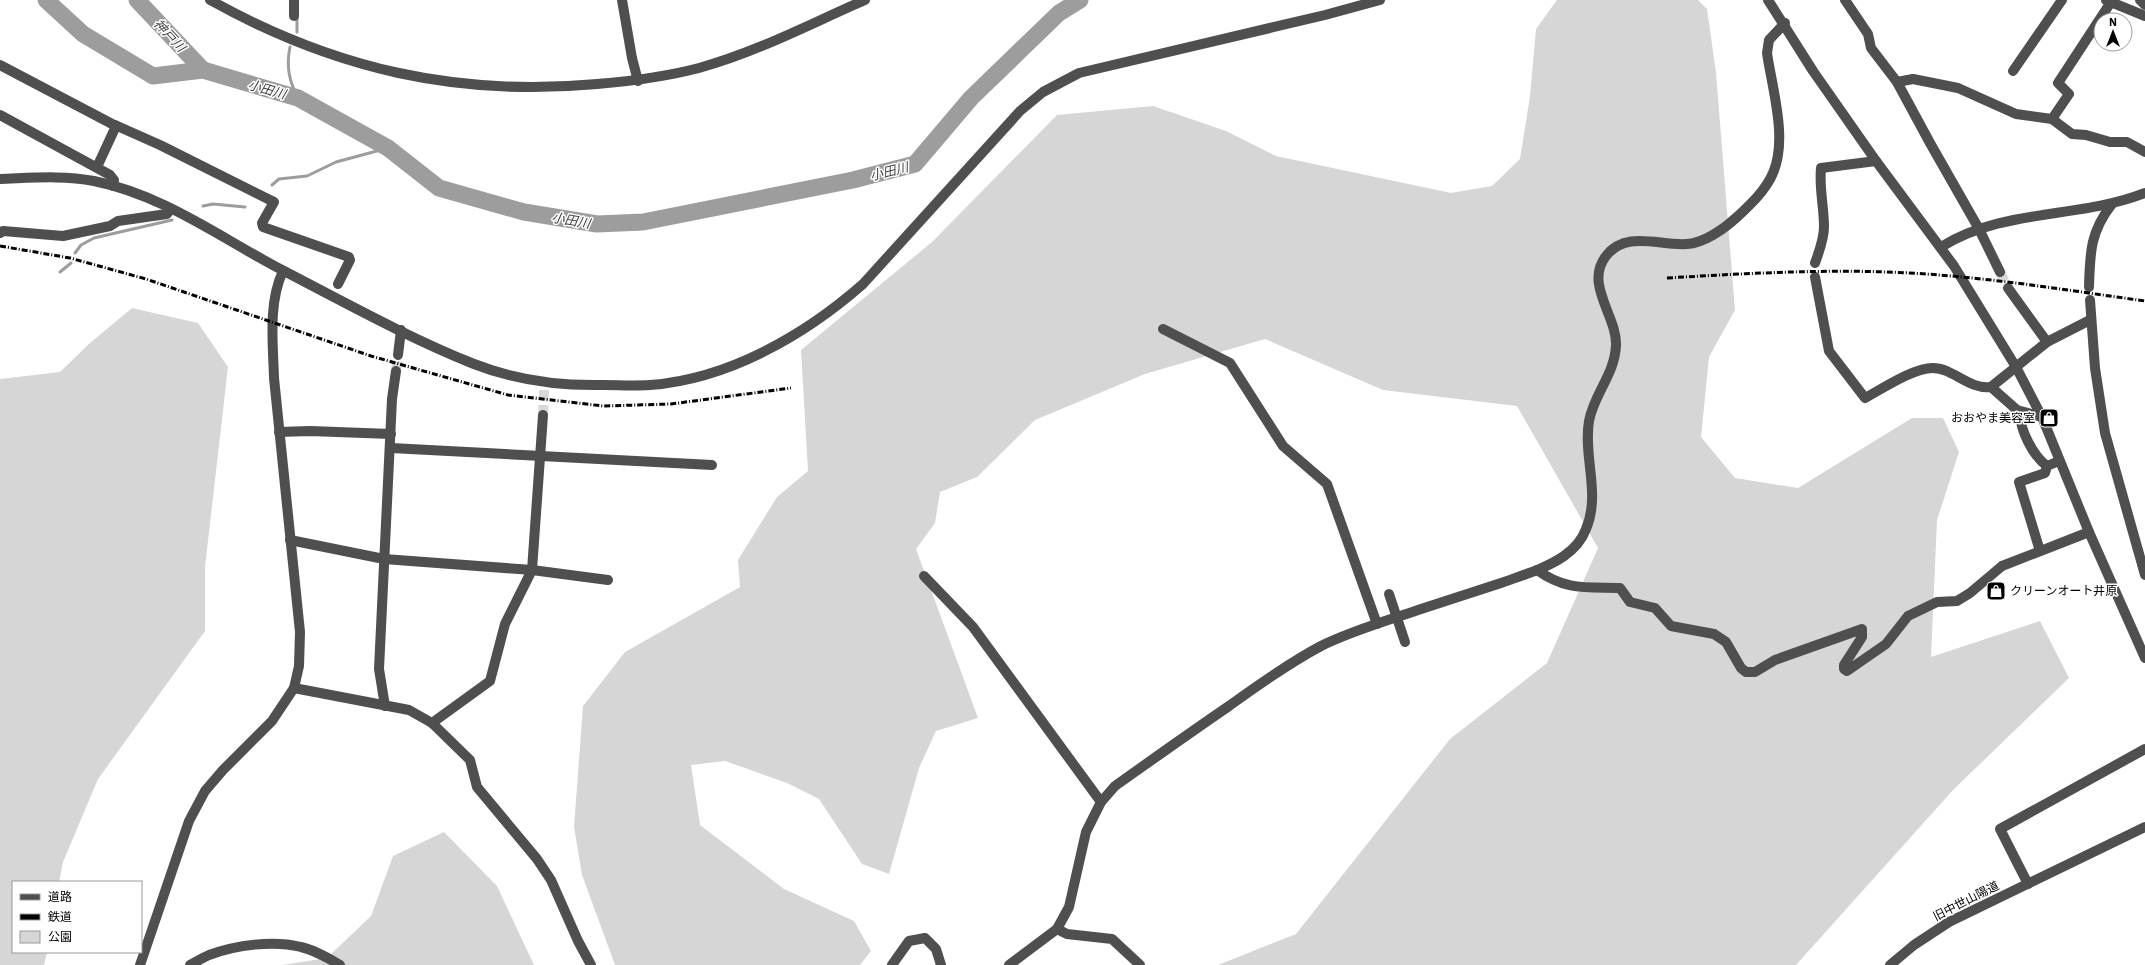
<svg xmlns="http://www.w3.org/2000/svg" width="2145" height="965" viewBox="0 0 2145 965" font-family="'IBM Plex Sans','Noto Sans JP',sans-serif">
<rect width="100%" height="100%" fill="#fff"/>
<!-- green -->
<g fill="#d6d6d6">
<path d="M1557,0H1698L1707,9L1716,73L1735,310L1709,357L1701,437L1735,478L1798,488L1912,418H1943L1959,452L1937,520L1931,657L2040,621L2069,678L1953,790L1796,965H1218L1296,934L1450,739L1547,663L1598,548L1517,406L1383,390L1265,339L1145,374L1035,420L977,477L940,492L935,523L916,549L978,718L936,731L919,768L889,874L862,864L819,799L787,783L725,761L691,765L700,825L784,889L854,921L871,951L860,965H615L582,875L574,827L583,706L625,652L740,587L738,560L777,497L808,471L801,350L932,242L1057,115L1153,106L1226,131L1276,156L1451,193L1492,186L1520,159L1530,96L1536,29Z"/>
<path d="M132,308L198,323L228,367L205,567V631L98,779L63,862L59,882H13V952H47L44,965H0V379L60,372L90,343Z"/>
<path d="M444,832L497,886L534,965H282L327,958L371,916L393,856Z"/>
</g>
<g fill="none" stroke-linecap="round" stroke-linejoin="round">
<!-- stream -->
<g stroke="#9d9d9d" stroke-width="3">
<path d="M297,32V16"/>
<path d="M290,47C286,66 289,81 298,98"/>
<path d="M272,185L279,179L307,176L336,162L388,148"/>
<path d="M203,206L213,204L245,207"/>
<path d="M75,253L81,245L94,238L172,220"/>
<path d="M60,272L71,263"/>
</g>
<!-- river -->
<g stroke="#9d9d9d" stroke-width="17">
<path d="M46,0L83,34L153,76L203,70L298,98L388,148L439,188L524,212L597,224L643,222L853,180L915,164L971,98L1059,13L1080,0"/>
<path d="M137,0L203,70"/>
</g>
<!-- minor-tunnel -->
<g stroke="#d9d9d9" stroke-width="10" stroke-dasharray="10 5" stroke-linecap="butt">
<path d="M2000,272L2008,288"/>
<path d="M396,371L398,355"/>
<path d="M543,415L544,390"/>
</g>
<!-- minor -->
<g stroke="#4f4f4f" stroke-width="10">
<path d="M210,0C334,69 457,97 597,84C632,81 665,77 699,68C757,52 810,24 865,0"/>
<path d="M622,0L632,58L638,81"/>
<path d="M1768,0L1813,71L1876,161L1954,266L2016,367L2042,417L2089,532L2145,658"/>
<path d="M1845,0L1868,34L1871,48L1897,82L1930,143L1979,229L2000,272"/>
<path d="M2106,0L2145,16"/>
<path d="M2140,0L2145,5"/>
<path d="M294,16V0"/>
<path d="M0,65L116,126L97,167"/>
<path d="M2013,71L2062,0"/>
<path d="M1897,82L1913,79L1958,88L2016,114L2052,119L2072,134L2086,135L2110,142H2127L2145,152"/>
<path d="M0,115L110,175L114,180L113,186"/>
<path d="M2052,119L2069,94L2058,83L2111,2"/>
<path d="M115,125L160,145L274,202L262,223L263,227L349,257L350,260L338,284"/>
<path d="M0,179C31,178 63,175 94,181C164,195 222,239 284,271C346,303 409,338 474,364C515,380 559,386 603,385C618,385 634,386 650,385C729,379 805,335 863,284L1020,111L1043,92L1079,73L1325,15L1380,0"/>
<path d="M0,233L3,231L63,236L110,226L118,221L167,214L171,209"/>
<path d="M1941,247C2003,208 2079,219 2145,193"/>
<path d="M1815,263C1819,252 1824,239 1824,227C1824,206 1819,189 1821,168L1876,161"/>
<path d="M1815,277L1829,351L1865,398C1882,389 1913,368 1933,368C1953,368 1969,390 1991,387L2047,342L2090,320"/>
<path d="M2089,287C2090,253 2090,232 2112,204"/>
<path d="M2008,288L2047,342"/>
<path d="M2090,300L2095,368L2105,433L2145,575"/>
<path d="M1163,329L1230,363L1283,446L1327,484L1377,624"/>
<path d="M398,355L401,330"/>
<path d="M1991,387L2017,410L2042,417"/>
<path d="M2021,412C2018,428 2034,457 2047,466"/>
<path d="M279,432L310,431L391,434"/>
<path d="M391,448L712,465"/>
<path d="M290,540L384,559L532,570L608,580"/>
<path d="M2040,551L2019,482L2045,473L2047,466L2059,461"/>
<path d="M1537,570C1566,591 1587,587 1620,588L1630,602L1655,608L1671,626L1714,634L1726,642L1741,668L1746,672H1755L1775,660L1862,629V637L1844,665V669L1847,671L1886,644L1908,616L1937,602L1957,601L1970,593L2002,566L2089,532"/>
<path d="M924,576L973,627L1101,802"/>
<path d="M1389,594L1405,642"/>
<path d="M294,688L409,710L432,723L470,760L477,787L537,859L551,880L578,941L591,965"/>
<path d="M385,706L379,669L392,399L396,371"/>
<path d="M432,723L490,681L505,624L532,570L543,415"/>
<path d="M2028,884L2000,829L2145,749"/>
<path d="M1057,929L1067,934L1112,939L1140,965"/>
<path d="M140,965L189,821L205,791L223,770L272,721L294,688L299,666L300,632L274,378C273,343 268,303 283,271"/>
<path d="M190,965C196,962 202,958 209,955C236,945 273,940 301,947C315,950 328,958 340,965"/>
<path d="M892,965L909,941L925,938L936,949L941,965"/>
<path d="M1009,965L1057,929L1069,907L1086,832L1101,802L1115,786C1153,759 1191,732 1229,706C1258,685 1289,663 1321,646C1351,631 1386,621 1418,610C1446,601 1473,592 1501,583C1523,575 1545,569 1564,556C1574,549 1582,540 1586,529C1601,494 1583,457 1589,421C1594,394 1615,374 1616,345C1617,316 1584,284 1606,256C1626,230 1659,246 1687,244C1704,243 1724,229 1737,217C1750,205 1766,190 1773,173C1788,139 1772,88 1767,53L1769,40L1785,23"/>
<path d="M1890,965L1914,945L1949,922L2145,827"/>
</g>
<!-- rail -->
<g stroke="#000" stroke-width="3" stroke-dasharray="6 2 1 2" stroke-linecap="butt">
<path d="M0,246L70,258L146,279L371,356L508,395L603,406L671,404L791,388"/>
<path d="M1667,278C1753,273 1840,268 1926,274C1999,279 2073,291 2145,301"/>
</g>
</g>
<!-- icons -->
<defs>
<g id="shop-square" transform="scale(1)"><rect x="-9" y="-9" width="18" height="18" rx="4" fill="#000" stroke="#fff"/><path d="M-5-2.5h2.3a2.7 3.5 0 0 1 5.4 0H5L5.5 6h-11ZM-1.5-2.5h3a1.5 2.3 0 0 0-3 0Z" fill="#fff"/></g>
</defs>
<g fill-rule="evenodd">
<use href="#shop-square" x="2049" y="418"/>
<use href="#shop-square" x="1996" y="591"/>
</g>
<g text-anchor="middle" stroke-width="3" stroke-linejoin="round" paint-order="stroke">
<!-- poi labels -->
<g font-size="12" fill="#000" stroke="#fff" text-anchor="end">
<text x="2035" y="422">おおやま美容室</text>
<text x="2010" y="595" text-anchor="start">クリーンオート井原</text>
</g>
<!-- street labels -->
<g font-size="12" fill="#000" stroke="#fff">
<text transform="translate(1966 901) rotate(-27)" y="4">旧中世山陽道</text>
</g>
<!-- water labels -->
<g font-size="13" font-style="italic" fill="#3e3e3e" stroke="#fff">
<text transform="translate(170 35) rotate(47)" y="5">神戸川</text>
<text transform="translate(267 89) rotate(16)" y="5">小田川</text>
<text transform="translate(889 171) rotate(-14)" y="5">小田川</text>
<text transform="translate(571 220) rotate(10)" y="5">小田川</text>
</g>
</g>
<!-- legend -->
<rect x="12" y="881" width="130" height="72" fill="#ffffff" stroke="#999999"/>
<rect x="20" y="894" width="20" height="6" fill="#4f4f4f" stroke="#999999"/>
<text x="48" y="901" font-size="12" fill="#000000">道路</text>
<rect x="20" y="914" width="20" height="6" fill="#000000" stroke="#999999"/>
<text x="48" y="921" font-size="12" fill="#000000">鉄道</text>
<rect x="20" y="931" width="20" height="12" fill="#d6d6d6" stroke="#999999"/>
<text x="48" y="941" font-size="12" fill="#000000">公園</text>
<!-- north arrow -->
<g transform="translate(2113 32)"><circle r="19" fill="#ffffff" stroke="#999999"/>
<path d="M0-3L7 15L0 10L-7 15Z" fill="#000000"/>
<text y="-6" font-size="11" font-weight="bold" text-anchor="middle" fill="#000000">N</text>
</g>
</svg>
